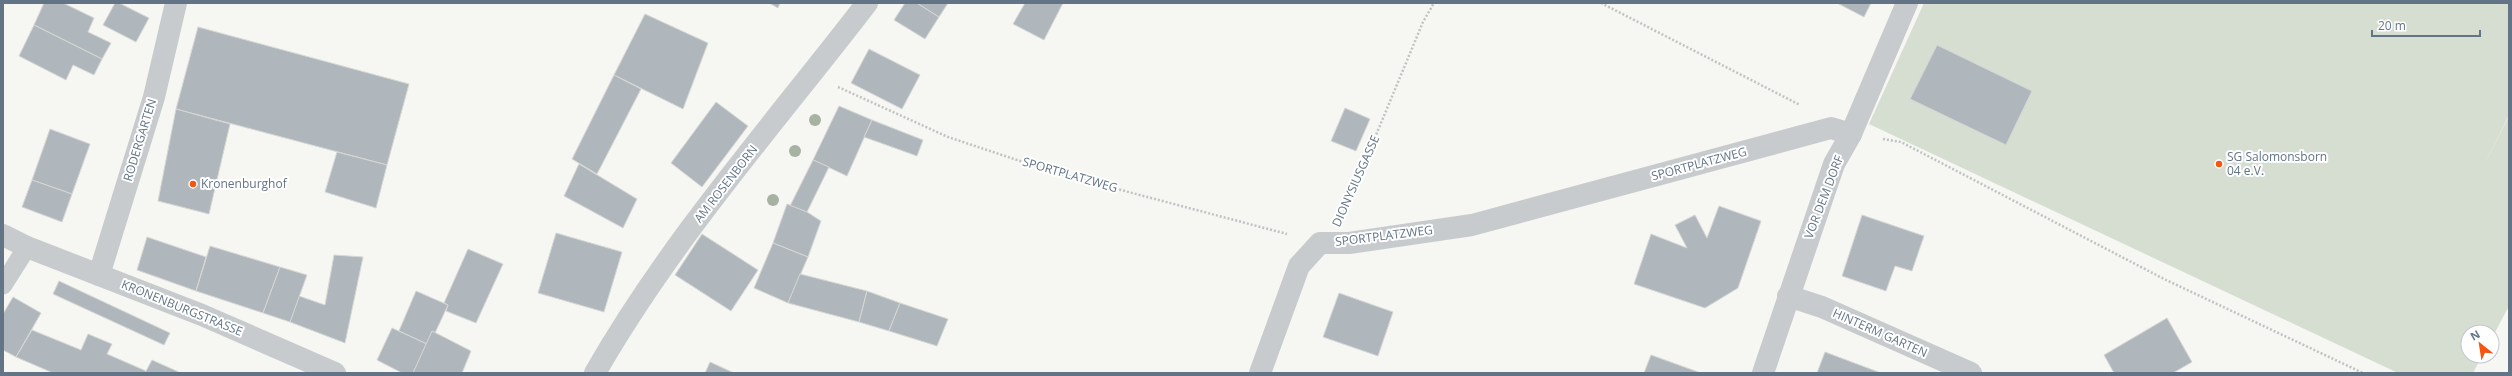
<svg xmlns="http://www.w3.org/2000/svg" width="2512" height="376" viewBox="0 0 2512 376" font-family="'Open Sans',sans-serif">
<rect width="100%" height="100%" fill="#f6f6f2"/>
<!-- green -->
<path fill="#d6ded2" d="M1924,3H2509V115L2482,169L2509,116V306L2492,338V332H2468V356H2482L2473,373H2398L1869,124Z"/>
<!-- building -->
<g fill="#afb7bd" stroke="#d7d7d4">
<path d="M44,3H63L94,18L88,32L111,43L102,59L34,25Z"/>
<path d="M115,3H119L149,18L136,42L103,25Z"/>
<path d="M769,3H780L778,8Z"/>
<path d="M905,3H917L939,17L925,39L894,20Z"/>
<path d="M917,3H948L939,17Z"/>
<path d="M1025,3H1063L1044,40L1013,24Z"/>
<path d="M1837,3H1871L1864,17Z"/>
<path d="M645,14L708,43L683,109L614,75Z"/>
<path d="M34,25L102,59L94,75L73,65L66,80L19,56Z"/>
<path d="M198,27L409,84L387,165L176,109Z"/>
<path d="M1937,45L2032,91L2006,145L1910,99Z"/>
<path d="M869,49L920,75L902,109L851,83Z"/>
<path d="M614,75L641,89L597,174L572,159Z"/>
<path d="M716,102L748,126L702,187L671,163Z"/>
<path d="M839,106L872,120L847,176L813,160Z"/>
<path d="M1345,108L1370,119L1356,151L1331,141Z"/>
<path d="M176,109L230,124L209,214L158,201Z"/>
<path d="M872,120L923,140L917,156L864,137Z"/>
<path d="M50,129L90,144L72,194L32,180Z"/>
<path d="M337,152L387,165L376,208L325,192Z"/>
<path d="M813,160L829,167L807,212L790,206Z"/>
<path d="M579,164L637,199L623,228L564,196Z"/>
<path d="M32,180L72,194L62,222L22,207Z"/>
<path d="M787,204L807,212L821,221L808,257L773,243Z"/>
<path d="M1719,206L1761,221L1738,288L1705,308L1634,284L1651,234L1687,248L1675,225L1695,215L1707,238Z"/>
<path d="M1862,215L1924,236L1912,271L1895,266L1886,291L1842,276Z"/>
<path d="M556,233L622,252L604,312L538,293Z"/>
<path d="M702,234L758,270L731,311L675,275Z"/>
<path d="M147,237L206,257L196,291L137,270Z"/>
<path d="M773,243L808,257L788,303L754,288Z"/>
<path d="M210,246L280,267L263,313L196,291Z"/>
<path d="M468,249L503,264L476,323L446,311L448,305L444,303Z"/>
<path d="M334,255L363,257L345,343L290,322L299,296L325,305Z"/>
<path d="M280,267L307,275L290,322L263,313Z"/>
<path d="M800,274L867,291L859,322L788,303Z"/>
<path d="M59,281L170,333L164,345L53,294Z"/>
<path d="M416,291L448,305L435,333L432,331L427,344L399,331Z"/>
<path d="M867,291L900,303L889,331L859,322Z"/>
<path d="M1339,293L1393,312L1378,356L1323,337Z"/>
<path d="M13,297L41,313L16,357L3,350V314Z"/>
<path d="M900,303L948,319L937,346L889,331Z"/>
<path d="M2167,318L2192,362L2173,373H2114L2104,355Z"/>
<path d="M392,328L427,344L413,373H402L377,360Z"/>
<path d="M32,330L81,350L88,334L112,344L107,354L146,371L145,373H53L16,357Z"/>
<path d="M432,331L471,351L462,373H413Z"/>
<path d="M1825,352L1881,373H1817Z"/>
<path d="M1651,355L1701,373H1644Z"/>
<path d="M152,360L181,373H145Z"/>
<path d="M710,362L734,373H705Z"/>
</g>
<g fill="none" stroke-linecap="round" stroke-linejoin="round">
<!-- path -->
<g stroke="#c0c2c4" stroke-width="2.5" stroke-dasharray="2 2" stroke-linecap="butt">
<path d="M1601,3L1800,105"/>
<path d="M838,87L948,137L1053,172L1287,234"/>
<path d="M1883,139L1901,142L2164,279L2363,373"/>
<path d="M1344,212L1423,22L1434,3"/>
</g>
<!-- lane -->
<path stroke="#c8cbce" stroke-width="19" d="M3,285L27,247"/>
<!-- street -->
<g stroke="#c8cbce" stroke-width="22">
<path d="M3,235L27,247L202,315L335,373"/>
<path d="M99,275L154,97L176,3"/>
<path d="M1788,296L1822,307L1971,373"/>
<path d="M595,373C671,240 774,124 867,3"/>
<path d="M1260,373L1299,266L1320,243H1349L1472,225L1831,128L1851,134"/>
<path d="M1763,373L1834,164L1851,134L1907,3"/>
</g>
</g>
<!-- trees -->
<g fill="#a6b3a2">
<circle cx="815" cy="120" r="6"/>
<circle cx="795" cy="151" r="6"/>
<circle cx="773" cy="200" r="6"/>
</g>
<!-- markers -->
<g fill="#f45513" stroke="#fff" stroke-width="1.5">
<circle cx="2219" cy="164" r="4"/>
<circle cx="193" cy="184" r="4"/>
</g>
<g text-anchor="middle" stroke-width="4" stroke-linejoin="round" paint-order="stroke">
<!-- street labels -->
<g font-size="12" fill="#627486" stroke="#fff">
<text transform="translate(140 140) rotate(-73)" y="4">RODERGARTEN</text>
<text transform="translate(1699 164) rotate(-15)" y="4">SPORTPLATZWEG</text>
<text transform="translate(1070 175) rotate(16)" y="4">SPORTPLATZWEG</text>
<text transform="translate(1356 181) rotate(-66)" y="4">DIONYSIUSGASSE</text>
<text transform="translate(726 184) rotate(-52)" y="4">AM ROSENBORN</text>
<text transform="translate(1824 197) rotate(-69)" y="4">VOR DEM DORF</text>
<text transform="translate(1384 236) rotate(-7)" y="4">SPORTPLATZWEG</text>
<text transform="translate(182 308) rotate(22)" y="4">KRONENBURGSTRASSE</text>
<text transform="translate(1880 333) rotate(24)" y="4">HINTERM GARTEN</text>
</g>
<!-- poi labels -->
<g font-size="12" fill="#627486" stroke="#fff" text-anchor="start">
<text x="2227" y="161">SG Salomonsborn<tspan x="2227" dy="14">04 e.V.</tspan></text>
<text x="201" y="188">Kronenburghof</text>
</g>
</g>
<!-- border -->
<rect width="2512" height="376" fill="none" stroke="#627486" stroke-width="8"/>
<!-- north arrow -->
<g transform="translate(2480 344) rotate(330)"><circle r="19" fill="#ffffff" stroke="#c0c7cf"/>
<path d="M0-3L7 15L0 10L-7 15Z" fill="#f45513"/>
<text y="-6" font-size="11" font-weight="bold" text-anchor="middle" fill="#627486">N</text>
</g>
<!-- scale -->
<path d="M2372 30v6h108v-6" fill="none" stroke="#627486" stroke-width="2"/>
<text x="2378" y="30" font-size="12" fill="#627486" stroke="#ffffff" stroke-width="3" paint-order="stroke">20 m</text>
</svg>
